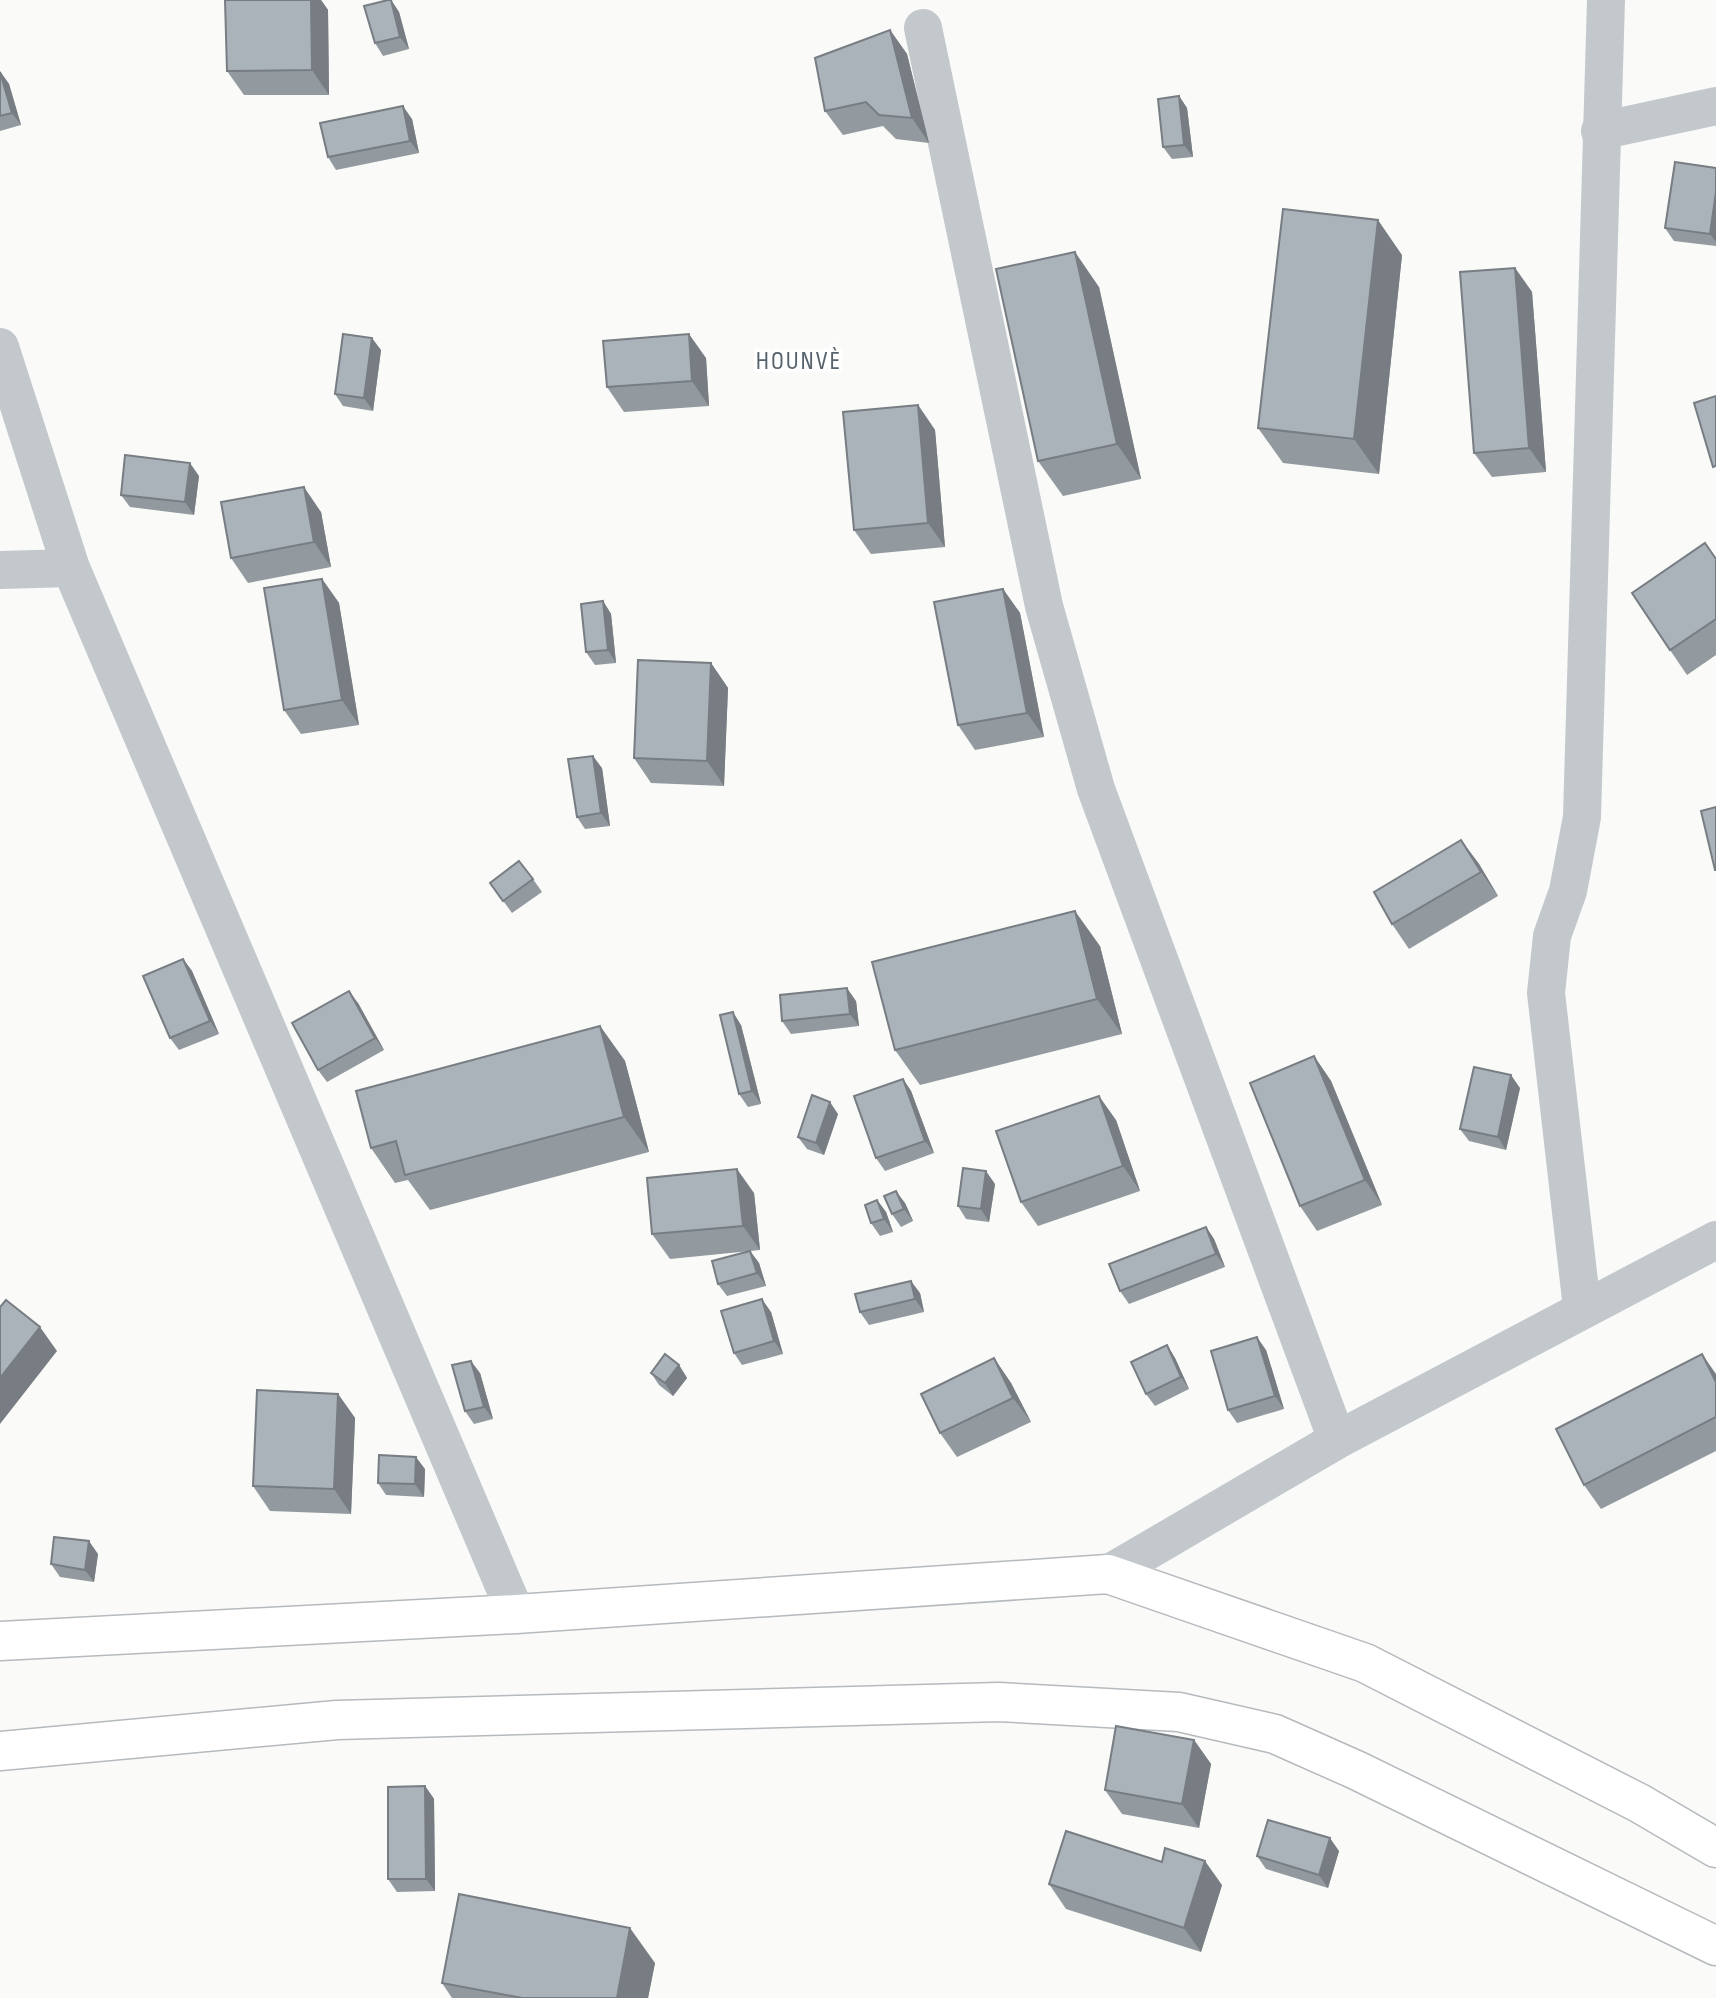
<svg xmlns="http://www.w3.org/2000/svg" width="1716" height="1998" viewBox="0 0 1716 1998" font-family="'Sofia Sans Condensed',sans-serif">
<rect width="100%" height="100%" fill="#fafaf8"/>
<g fill="none" stroke-linecap="round" stroke-linejoin="round">
<!-- primary casing -->
<g stroke="#b5babe" stroke-width="41">
<g id="primary">
<path d="M0,1641L516,1614L1108,1574L1365,1663L1639,1803L1716,1848"/>
<path d="M0,1751L337,1720L999,1702L1179,1712L1275,1734L1356,1770L1716,1946"/>
</g>
</g>
<!-- minor -->
<g stroke="#c3c8cc" stroke-width="38">
<path d="M923,28L1044,606L1096,789L1337,1440"/>
<path d="M1600,131L1716,106"/>
<path d="M0,347L71,568L516,1614"/>
<path d="M0,570L71,568"/>
<path d="M1582,1308L1546,993L1552,936L1568,891L1582,817L1606,0"/>
<path d="M1108,1574L1337,1440L1716,1240"/>
</g>
<!-- primary -->
<use href="#primary" stroke="#fff" stroke-width="38"/>
</g>
<!-- wall -->
<g fill="#929a9f">
<path d="M225,0H321L328,10L329,95H244L227,71Z"/>
<path d="M391,0L399,12L409,49L383,56L375,43Z"/>
<path d="M890,30L907,54L929,143L896,139L883,126L843,135L825,111Z"/>
<path d="M0,72L9,84L21,125L0,131Z"/>
<path d="M1179,96L1187,108L1193,157L1172,159L1163,147Z"/>
<path d="M412,119L419,153L336,170L328,157Z"/>
<path d="M1716,168V246L1674,241L1665,228Z"/>
<path d="M1402,255L1379,474L1283,463L1258,428Z"/>
<path d="M1515,268L1532,292L1546,472L1492,477L1474,453Z"/>
<path d="M1099,287L1141,479L1063,496L1038,461Z"/>
<path d="M381,350L373,411L343,406L335,394Z"/>
<path d="M706,358L709,406L624,412L607,387Z"/>
<path d="M918,405L935,430L945,547L871,554L854,530Z"/>
<path d="M199,476L194,515L130,507L121,495Z"/>
<path d="M321,512L331,567L248,583L231,558Z"/>
<path d="M1716,558V655L1687,675L1670,650Z"/>
<path d="M322,579L339,603L359,725L301,734L284,710Z"/>
<path d="M1003,589L1020,613L1044,737L975,750L958,725Z"/>
<path d="M603,601L611,614L616,663L595,665L586,652Z"/>
<path d="M711,663L728,688L724,786L651,783L634,758Z"/>
<path d="M602,768L610,826L585,829L577,817Z"/>
<path d="M1461,840L1479,864L1498,896L1409,949L1392,924Z"/>
<path d="M533,879L542,892L512,913L490,883Z"/>
<path d="M1100,946L1122,1034L920,1085L895,1050Z"/>
<path d="M183,959L192,971L219,1034L179,1050L170,1038Z"/>
<path d="M856,1001L859,1026L791,1034L782,1021Z"/>
<path d="M358,1003L384,1050L327,1082L318,1070Z"/>
<path d="M741,1025L761,1104L748,1107L739,1094Z"/>
<path d="M600,1026L625,1061L649,1152L430,1210L408,1180L395,1183L371,1148Z"/>
<path d="M1314,1056L1331,1081L1382,1205L1317,1231L1300,1206Z"/>
<path d="M903,1079L911,1091L934,1153L885,1171L876,1158Z"/>
<path d="M1520,1088L1506,1150L1469,1141L1460,1129Z"/>
<path d="M838,1114L824,1155L807,1149L798,1137Z"/>
<path d="M1116,1120L1140,1191L1038,1226L1021,1202Z"/>
<path d="M995,1184L989,1222L966,1219L958,1206Z"/>
<path d="M754,1193L760,1250L750,1251L759,1263L766,1286L727,1296L718,1284L750,1251L670,1259L652,1234Z"/>
<path d="M877,1200L886,1212L893,1232L880,1236L871,1223Z"/>
<path d="M905,1203L913,1221L901,1227L892,1214Z"/>
<path d="M1206,1227L1214,1239L1225,1267L1129,1304L1120,1291Z"/>
<path d="M920,1293L924,1312L869,1325L860,1312Z"/>
<path d="M771,1312L783,1354L742,1365L734,1353Z"/>
<path d="M1167,1345L1175,1358L1189,1389L1155,1406L1146,1394Z"/>
<path d="M1266,1350L1284,1409L1237,1423L1228,1410Z"/>
<path d="M994,1358L1011,1383L1031,1422L957,1457L940,1433Z"/>
<path d="M679,1365L687,1378L673,1396L659,1385L651,1373Z"/>
<path d="M480,1373L493,1419L474,1424L465,1411Z"/>
<path d="M1716,1374V1451L1601,1509L1584,1485Z"/>
<path d="M338,1394L355,1418L351,1514L270,1511L253,1486Z"/>
<path d="M425,1469L424,1497L386,1495L378,1483Z"/>
<path d="M98,1554L94,1582L60,1577L51,1564Z"/>
<path d="M1194,1740L1211,1764L1199,1828L1122,1814L1105,1790Z"/>
<path d="M425,1786L434,1799L435,1891L397,1892L388,1879Z"/>
<path d="M1339,1851L1328,1888L1266,1869L1257,1856Z"/>
<path d="M1049,1884L1222,1885L1201,1952L1066,1909Z"/>
<path d="M655,1963L648,1998H452L442,1983Z"/>
</g>
<!-- shaded-wall -->
<g fill="#777d82">
<path d="M311,0H321L328,10L329,95L312,70Z"/>
<path d="M391,0L399,12L409,49L400,37Z"/>
<path d="M890,30L907,54L929,143L912,118Z"/>
<path d="M0,71L9,84L21,125L12,113Z"/>
<path d="M1179,96L1187,108L1193,157L1184,145Z"/>
<path d="M403,106L412,119L419,153L410,141Z"/>
<path d="M1716,192V242L1710,234Z"/>
<path d="M1378,220L1402,255L1379,474L1354,439Z"/>
<path d="M1075,252L1099,287L1141,479L1117,444Z"/>
<path d="M1515,268L1532,292L1546,472L1529,448Z"/>
<path d="M689,334L706,358L709,406L692,381Z"/>
<path d="M372,338L381,350L373,411L364,398Z"/>
<path d="M918,405L935,430L945,547L928,523Z"/>
<path d="M190,463L199,476L194,515L185,502Z"/>
<path d="M304,487L321,512L331,567L314,542Z"/>
<path d="M322,579L339,603L359,725L342,700Z"/>
<path d="M1003,589L1020,613L1044,737L1027,713Z"/>
<path d="M603,601L611,614L616,663L608,650Z"/>
<path d="M711,663L728,688L724,786L707,761Z"/>
<path d="M593,756L602,768L610,826L601,813Z"/>
<path d="M1461,840L1479,864L1498,896L1481,872Z"/>
<path d="M1075,911L1100,946L1122,1034L1097,999Z"/>
<path d="M183,959L192,971L219,1034L210,1021Z"/>
<path d="M847,988L856,1001L859,1026L850,1014Z"/>
<path d="M349,991L358,1003L384,1050L375,1038Z"/>
<path d="M733,1012L741,1025L761,1104L752,1091Z"/>
<path d="M600,1026L625,1061L649,1152L624,1117Z"/>
<path d="M1314,1056L1331,1081L1382,1205L1365,1180Z"/>
<path d="M1511,1075L1520,1088L1506,1150L1498,1137Z"/>
<path d="M903,1079L911,1091L934,1153L925,1141Z"/>
<path d="M1099,1096L1116,1120L1140,1191L1123,1166Z"/>
<path d="M830,1102L838,1114L824,1155L816,1143Z"/>
<path d="M737,1169L754,1193L760,1250L743,1226Z"/>
<path d="M986,1171L995,1184L989,1222L981,1209Z"/>
<path d="M896,1191L905,1203L913,1221L904,1209Z"/>
<path d="M877,1200L886,1212L893,1232L884,1219Z"/>
<path d="M1206,1227L1214,1239L1225,1267L1216,1254Z"/>
<path d="M750,1251L759,1263L766,1286L757,1273Z"/>
<path d="M911,1281L920,1293L924,1312L915,1299Z"/>
<path d="M762,1299L771,1312L783,1354L774,1341Z"/>
<path d="M40,1327L57,1351L0,1424V1378Z"/>
<path d="M1257,1337L1266,1350L1284,1409L1275,1396Z"/>
<path d="M1167,1345L1175,1358L1189,1389L1181,1377Z"/>
<path d="M1702,1354L1716,1374V1382Z"/>
<path d="M994,1358L1011,1383L1031,1422L1013,1398Z"/>
<path d="M471,1361L480,1373L493,1419L484,1407Z"/>
<path d="M679,1365L687,1378L673,1396L665,1383Z"/>
<path d="M338,1394L355,1418L351,1514L334,1489Z"/>
<path d="M416,1457L425,1469L424,1497L415,1484Z"/>
<path d="M89,1541L98,1554L94,1582L85,1570Z"/>
<path d="M1194,1740L1211,1764L1199,1828L1182,1804Z"/>
<path d="M425,1786L434,1799L435,1891L426,1879Z"/>
<path d="M1330,1838L1339,1851L1328,1888L1319,1875Z"/>
<path d="M1205,1861L1222,1885L1201,1952L1184,1928Z"/>
<path d="M630,1928L655,1963L648,1998H617Z"/>
</g>
<!-- building -->
<g fill="#aab3b9" stroke="#777d82" stroke-width="2">
<path d="M225,0H311L312,70L227,71Z"/>
<path d="M388,0H391L400,37L375,43L364,6Z"/>
<path d="M890,30L912,118L879,115L866,102L825,111L815,58Z"/>
<path d="M0,72L12,113L0,116Z"/>
<path d="M1179,96L1184,145L1163,147L1158,99Z"/>
<path d="M403,106L410,141L328,157L320,123Z"/>
<path d="M1675,162L1716,168V192L1710,234L1665,228Z"/>
<path d="M1283,209L1378,220L1354,439L1258,428Z"/>
<path d="M1075,252L1117,444L1038,461L996,269Z"/>
<path d="M1515,268L1529,448L1474,453L1460,272Z"/>
<path d="M343,334L372,338L364,398L335,394Z"/>
<path d="M689,334L692,381L607,387L603,341Z"/>
<path d="M1716,396V466L1713,467L1694,403Z"/>
<path d="M918,405L928,523L854,530L843,412Z"/>
<path d="M125,455L190,463L185,502L121,495Z"/>
<path d="M304,487L314,542L231,558L221,502Z"/>
<path d="M1705,543L1716,559V619L1670,650L1632,593Z"/>
<path d="M322,579L342,700L284,710L264,588Z"/>
<path d="M1003,589L1027,713L958,725L934,602Z"/>
<path d="M603,601L608,650L586,652L581,604Z"/>
<path d="M638,660L711,663L707,761L634,758Z"/>
<path d="M593,756L601,813L577,817L568,759Z"/>
<path d="M1716,807V870H1715L1701,811Z"/>
<path d="M1461,840L1481,872L1392,924L1374,892Z"/>
<path d="M519,861L533,879L503,901L490,883Z"/>
<path d="M1075,911L1097,999L895,1050L872,962Z"/>
<path d="M183,959L210,1021L170,1038L143,976Z"/>
<path d="M847,988L850,1014L782,1021L780,995Z"/>
<path d="M349,991L375,1038L318,1070L292,1023Z"/>
<path d="M733,1012L752,1091L739,1094L720,1015Z"/>
<path d="M600,1026L624,1117L405,1175L396,1141L371,1148L356,1091Z"/>
<path d="M1314,1056L1365,1180L1300,1206L1250,1083Z"/>
<path d="M1474,1067L1511,1075L1498,1137L1460,1129Z"/>
<path d="M903,1079L925,1141L876,1158L854,1096Z"/>
<path d="M812,1095L830,1102L816,1143L798,1137Z"/>
<path d="M1099,1096L1123,1166L1021,1202L996,1131Z"/>
<path d="M963,1168L986,1171L981,1209L958,1206Z"/>
<path d="M737,1169L743,1226L652,1234L647,1178Z"/>
<path d="M896,1191L904,1209L892,1214L884,1196Z"/>
<path d="M877,1200L884,1219L871,1223L865,1205Z"/>
<path d="M1206,1227L1216,1254L1120,1291L1109,1264Z"/>
<path d="M750,1251L757,1273L718,1284L712,1261Z"/>
<path d="M911,1281L915,1299L860,1312L855,1294Z"/>
<path d="M762,1299L774,1341L734,1353L721,1311Z"/>
<path d="M6,1300L40,1327L0,1378V1307Z"/>
<path d="M1257,1337L1275,1396L1228,1410L1211,1351Z"/>
<path d="M1167,1345L1181,1377L1146,1394L1131,1362Z"/>
<path d="M665,1354L679,1365L665,1383L651,1373Z"/>
<path d="M1702,1354L1716,1382V1417L1584,1485L1556,1429Z"/>
<path d="M994,1358L1013,1398L940,1433L921,1394Z"/>
<path d="M471,1361L484,1407L465,1411L452,1365Z"/>
<path d="M257,1390L338,1394L334,1489L253,1486Z"/>
<path d="M379,1455L416,1457L415,1484L378,1483Z"/>
<path d="M54,1537L89,1541L85,1570L51,1564Z"/>
<path d="M1116,1726L1194,1740L1182,1804L1105,1790Z"/>
<path d="M425,1786L426,1879H388V1787Z"/>
<path d="M1268,1820L1330,1838L1319,1875L1257,1856Z"/>
<path d="M1066,1831L1162,1862L1165,1848L1205,1861L1184,1928L1049,1884Z"/>
<path d="M459,1894L630,1928L617,1998H522L442,1983Z"/>
</g>
<g text-anchor="middle" stroke-width="7" stroke-linejoin="round" paint-order="stroke">
<!-- quarter labels -->
<g font-size="26" letter-spacing="2" fill="#57646e" stroke="#fff">
<text x="799" y="369">HOUNVÈ</text>
</g>
</g>
</svg>
